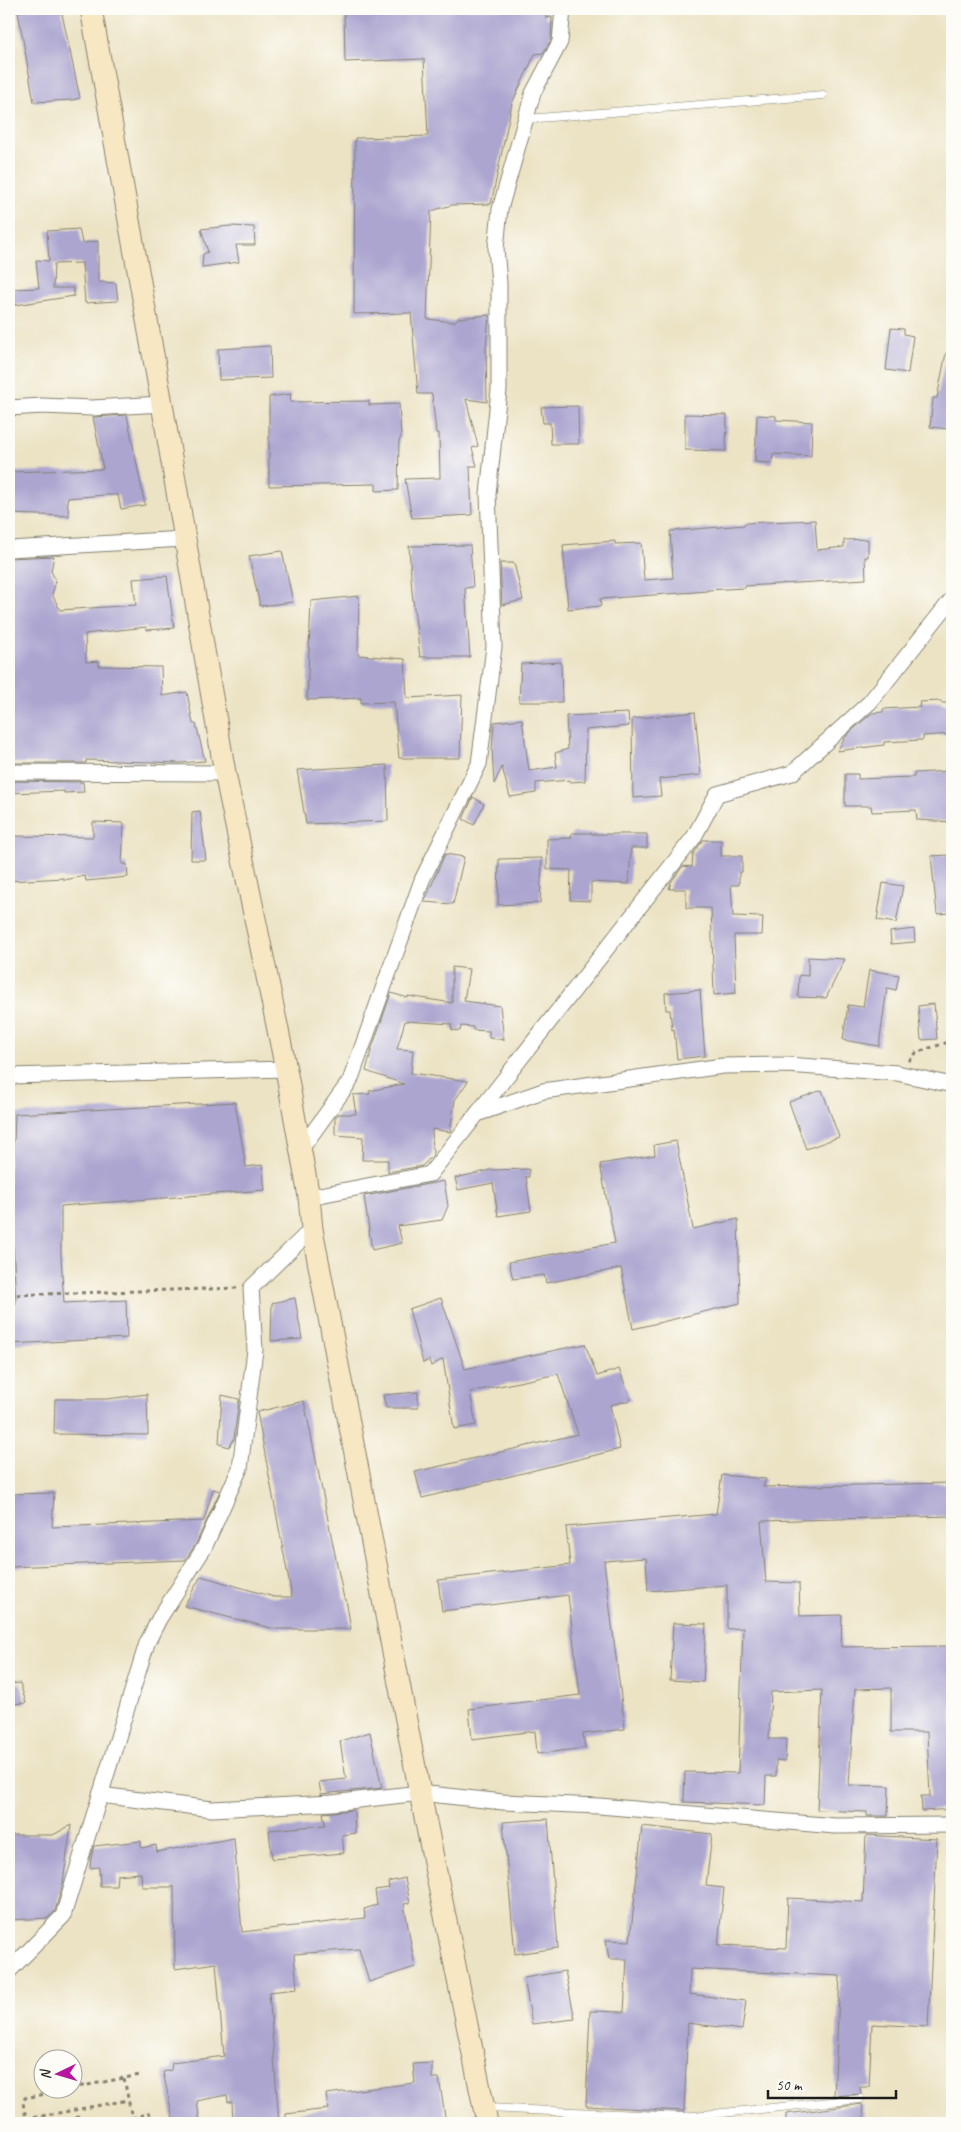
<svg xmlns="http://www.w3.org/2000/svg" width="961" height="2132" viewBox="0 0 961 2132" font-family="Caveat,sans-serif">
<rect width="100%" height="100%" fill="#fdfcf7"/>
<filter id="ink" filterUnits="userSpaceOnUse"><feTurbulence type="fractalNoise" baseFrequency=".02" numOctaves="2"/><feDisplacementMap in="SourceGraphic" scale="10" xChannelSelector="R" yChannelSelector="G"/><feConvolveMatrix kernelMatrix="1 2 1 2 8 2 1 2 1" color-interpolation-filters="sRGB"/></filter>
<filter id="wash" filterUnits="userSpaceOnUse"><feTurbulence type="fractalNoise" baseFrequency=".0096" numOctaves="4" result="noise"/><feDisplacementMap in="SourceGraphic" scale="20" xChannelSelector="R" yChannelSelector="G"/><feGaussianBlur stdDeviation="1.12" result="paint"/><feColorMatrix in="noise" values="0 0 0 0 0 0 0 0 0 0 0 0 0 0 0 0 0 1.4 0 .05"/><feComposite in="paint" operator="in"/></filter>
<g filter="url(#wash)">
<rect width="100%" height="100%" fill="#ece3c4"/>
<g id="blocks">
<!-- building -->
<g fill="#aba5d0">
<path d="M24,9H61L80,98L72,100L34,102L18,12L25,11Z"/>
<path d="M344,9H546V18L552,17L551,40L543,53L535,54L512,103L491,204L452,205L431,211L427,319L454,322L458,318L489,315L486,347L487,402L466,399L478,446L472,448L477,466H470L472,515L412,518L405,479L440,478L439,433H436L432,394H418L411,313L354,314L355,138L428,136L424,59L345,62Z"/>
<path d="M230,226L254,227L255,245H236L239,262L202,267L203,254L208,252L201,229Z"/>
<path d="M79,229L82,243L98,241V282L116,283L118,301L85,303L82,263L54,264L53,288H73L74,296L9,306V289L39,288L36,260L49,261L47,231Z"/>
<path d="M891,328L904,329V334L913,336L908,373L886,370Z"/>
<path d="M270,346L271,378L219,380L218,349Z"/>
<path d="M946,353L952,354V406L949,429L930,427L933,398H937Z"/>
<path d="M291,394L290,402L369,401V405L399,404L401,437L399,441L398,490L376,491V484L269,486V397Z"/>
<path d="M578,406L579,444H551L550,423H543L541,407Z"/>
<path d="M685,414L727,415L726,451L685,450Z"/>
<path d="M127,415L145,505L121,509L118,495H105L67,498L69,516L9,514V472L103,469L93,417Z"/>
<path d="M757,415L776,416V420L812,422L811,456L773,454L772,463L755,462Z"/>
<path d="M815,520L817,550L844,547V540L868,539V557H865L866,579L745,586V588L707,590V591L600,599L601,606L568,609L563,545L615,541V544L641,543L644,580L673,578L670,531L745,525V523Z"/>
<path d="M470,545L473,587L465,588L470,657H420L412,592L409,546Z"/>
<path d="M282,551L293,602L260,606L249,556Z"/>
<path d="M54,556L51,571L56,581L52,594L60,610L136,605L133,579L167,576L174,628L147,630L146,627L85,634L86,662L99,661V666L161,667L162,696L187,692L193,724H196L205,761L180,763L86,760V763H13L9,724V558Z"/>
<path d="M500,563H514L523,600L502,605Z"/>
<path d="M359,596L358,655L405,659L407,698L462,695L460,758H399L394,702L361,703V698L307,700L311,601Z"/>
<path d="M561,662L562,702H519L521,664Z"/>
<path d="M941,701V703H952V734L923,736V740L884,742V745L837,751L847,735L872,713L883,712V709L920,707L919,702Z"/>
<path d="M695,712L701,775L659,779L661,796L633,798L632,719Z"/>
<path d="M628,713L629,726L586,730L585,781L571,782L570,780L536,783V793L510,797L502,767L494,784L492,750L494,722L522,719L529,771L557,767L555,753L568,749L566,716Z"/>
<path d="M387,765L388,821L306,824L297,770Z"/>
<path d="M952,771V822L917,820L916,810L872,812L871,806H845V774H858V779L914,777V773Z"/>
<path d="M9,781L83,782L84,792L64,793V791L9,793Z"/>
<path d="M473,797L484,804L474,825L463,819Z"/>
<path d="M200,811L206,860H191L192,812Z"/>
<path d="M93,822L124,823L122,864H127L128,877L86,881L85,876L64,880V878L9,881L11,836L93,837Z"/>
<path d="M572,833H592V834H647V848H631L629,884L591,882V901L570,900L571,870L547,869V839L571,838Z"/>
<path d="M703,840H721V856H742V872H739V885H731L733,916L763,917L762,935H734L736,993L714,995L711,908H686V889H669L671,882L683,866L692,867L693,854Z"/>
<path d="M445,854L464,857L453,904L424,902Z"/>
<path d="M949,855L952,913L937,914L931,856Z"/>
<path d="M542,858L540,903L498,905L499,859Z"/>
<path d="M883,883L903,886L896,923L877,920Z"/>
<path d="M914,929L915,942L891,944L890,932Z"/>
<path d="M808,957L845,959L826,998L798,997L799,975L808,976Z"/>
<path d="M452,967L469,969L464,1001L500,1006L504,1040L489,1038V1031L473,1030V1027L461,1026L460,1031L452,1030L451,1024L405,1021L397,1049L413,1050L411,1073L468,1081L455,1100L450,1132L432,1129L433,1155L422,1166L388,1172V1160H362L363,1137L335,1135V1118L338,1114H356L353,1095L370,1094L369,1091L404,1084L366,1071L371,1051L391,993L408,998V996L452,1003Z"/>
<path d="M869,970L899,975L896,990L887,988L879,1046L843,1040L848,1005L863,1007Z"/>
<path d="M700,990L705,1056L677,1059L674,1029L672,1030L670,1010H666L665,993Z"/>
<path d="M934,1004L937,1039L921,1040L918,1006Z"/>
<path d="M822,1090L839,1137L806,1149L789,1102Z"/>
<path d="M235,1102L246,1167L262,1165L265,1190L61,1206V1256L64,1303L126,1300L127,1338L9,1344V1305H16L13,1243L10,1244L9,1213V1142H14L15,1114Z"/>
<path d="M676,1141L693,1229L738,1219L740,1303L633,1329L621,1268L546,1283L544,1275L513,1279L509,1262L615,1243L600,1164L655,1155L654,1145Z"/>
<path d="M529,1169V1177H526L531,1211L498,1216L493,1183L458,1190L455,1178L491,1170Z"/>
<path d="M444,1181L448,1206L442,1220L398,1226L402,1243L372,1250L364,1196Z"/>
<path d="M295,1298L302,1339L271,1341L272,1303Z"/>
<path d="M441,1298L465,1369L585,1344L597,1376L619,1369L631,1400L610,1405L620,1449L422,1498L415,1472L578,1434L558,1374L470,1392L476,1425L454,1429L443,1359L431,1366L429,1360L423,1363L409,1309Z"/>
<path d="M418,1392V1408H386L383,1395Z"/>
<path d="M147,1394L148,1435L54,1434L55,1399H107Z"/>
<path d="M222,1395L239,1399L234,1439L229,1447L219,1444Z"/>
<path d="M304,1401L344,1599H346L351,1629H275L184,1606L201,1576L274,1597H292L257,1412Z"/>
<path d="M722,1475L766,1479L763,1487L952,1483V1516L761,1521L766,1582L799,1583L800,1616L842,1615L841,1647L952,1646V1809L922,1811L921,1796H930L927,1732H891V1688L855,1689L849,1785L889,1786L888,1816H867V1812L817,1810L822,1690L771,1692L769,1739H786L785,1761L776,1760V1776H766L765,1805L684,1802L685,1772L738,1773L743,1628L727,1629V1585L648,1591L646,1558L604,1561L625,1729L583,1734L585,1748L537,1754L535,1731L472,1739L469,1709L580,1695L568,1595L442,1611L438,1580L570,1565L566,1527L716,1514Z"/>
<path d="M213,1489L220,1491L196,1544L185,1560L9,1567V1494L54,1493L52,1527L204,1521Z"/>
<path d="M673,1623L706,1624L703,1682L670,1680Z"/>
<path d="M20,1683L26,1703L9,1704V1684Z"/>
<path d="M370,1732L382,1788L321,1794L319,1782L346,1779L340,1741Z"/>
<path d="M354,1810L355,1833L342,1835L344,1853L272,1859L269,1830L325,1825L323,1813Z"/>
<path d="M548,1819L558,1948L515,1954L503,1822Z"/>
<path d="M71,1825L63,1883L55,1911L48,1918L9,1920V1835H53Z"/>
<path d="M642,1826L712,1834L706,1886L724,1888L718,1945L786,1948L788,1898L863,1902L866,1835L937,1839L928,2027L872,2024L869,2087H860L861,2094L834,2096L840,1976L690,1969L689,1994L746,2001L742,2030L688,2023L684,2111L586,2106L590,2011L624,2012L627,1959H609L606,1940L630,1941Z"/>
<path d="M234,1838L242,1932L365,1918L364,1909L377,1905L375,1890L389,1888L388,1882L405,1878L410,1903L404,1904L415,1967L369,1982L359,1949L294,1954L297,1989L269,1992L279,2123H233L232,2102H228L227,2095L197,2101L200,2123H174L163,2072L171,2070L172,2063L224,2056L216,1963L175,1969L174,1887H142L141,1873L117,1875L116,1886H100L99,1867L90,1868L91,1858L94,1846L141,1841V1848L156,1845L157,1852Z"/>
<path d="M565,1971L575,2019L532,2024L524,1978Z"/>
<path d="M432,2063V2078H439L446,2123H286V2114L328,2109L326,2094L415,2083L413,2064Z"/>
<path d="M862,2104L865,2123H786V2114Z"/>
</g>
</g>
</g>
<g filter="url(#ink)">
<use href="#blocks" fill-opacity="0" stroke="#848070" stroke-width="1"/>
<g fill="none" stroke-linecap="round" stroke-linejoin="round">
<!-- service casing -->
<g stroke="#848070" stroke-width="9">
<g id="service">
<path d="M526,119L823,95"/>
<path d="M487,2108L683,2117L860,2099"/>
</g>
</g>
<!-- minor casing -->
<g stroke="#848070" stroke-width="17">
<g id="minor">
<path d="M9,408L42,406L92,408L162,404"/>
<path d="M9,549L184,539"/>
<path d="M9,772L225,773"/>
<path d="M9,1076L286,1069"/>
<path d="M477,1114L543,1091L723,1066L787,1065L897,1073L952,1085"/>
<path d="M301,1149L350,1081L422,880L479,764L494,647L488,494L499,390V283L496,248L500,209L533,93L560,42L563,9"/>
<path d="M309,1197L430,1174L694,837L717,794L792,773L870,702L952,599"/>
<path d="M100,1795L212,1809L332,1803L420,1793L503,1802L599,1806L835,1826L952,1825"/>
<path d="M9,1971L63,1916L147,1643L159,1619L204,1548L240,1468L255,1350L251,1288L312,1229"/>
</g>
</g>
<!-- secondary casing -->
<g stroke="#848070" stroke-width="23">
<path id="secondary" d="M91,9L162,404L225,773L286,1069L309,1197L312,1229L420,1793L487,2123"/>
</g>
<!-- path -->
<g stroke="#848070" stroke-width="3" stroke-dasharray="4 4" stroke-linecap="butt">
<path d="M909,1061L917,1052L952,1041"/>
<path d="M9,1295L238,1288"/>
<path d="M124,2078L133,2123"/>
<path d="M72,2088L140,2075"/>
<path d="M132,2118L150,2113"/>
<path d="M26,2119L128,2100"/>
<path d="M27,2123L23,2103L25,2098L67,2090"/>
<path d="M69,2123L78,2117L86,2120L88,2123"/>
<path d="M112,2123L132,2118"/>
</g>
<!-- service -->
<use href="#service" stroke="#fff" stroke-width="8"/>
<!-- minor -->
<use href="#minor" stroke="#fff" stroke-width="15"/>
<!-- secondary -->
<use href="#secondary" stroke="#f7e8c3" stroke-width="21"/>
</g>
</g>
<!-- margin -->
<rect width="961" height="2132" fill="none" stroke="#fdfcf7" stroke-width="30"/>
<!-- north arrow -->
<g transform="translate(58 2074) rotate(265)"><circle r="24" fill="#fdfcf7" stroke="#a3a29f"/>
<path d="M0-4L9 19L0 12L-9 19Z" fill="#b5179e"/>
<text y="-8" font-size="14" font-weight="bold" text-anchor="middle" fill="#1c1c1c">N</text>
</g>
<!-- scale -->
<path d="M768 2090v8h128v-8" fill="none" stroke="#1c1c1c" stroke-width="2.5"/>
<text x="776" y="2090" font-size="15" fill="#1c1c1c" stroke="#fdfcf7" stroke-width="4" paint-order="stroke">50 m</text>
</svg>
